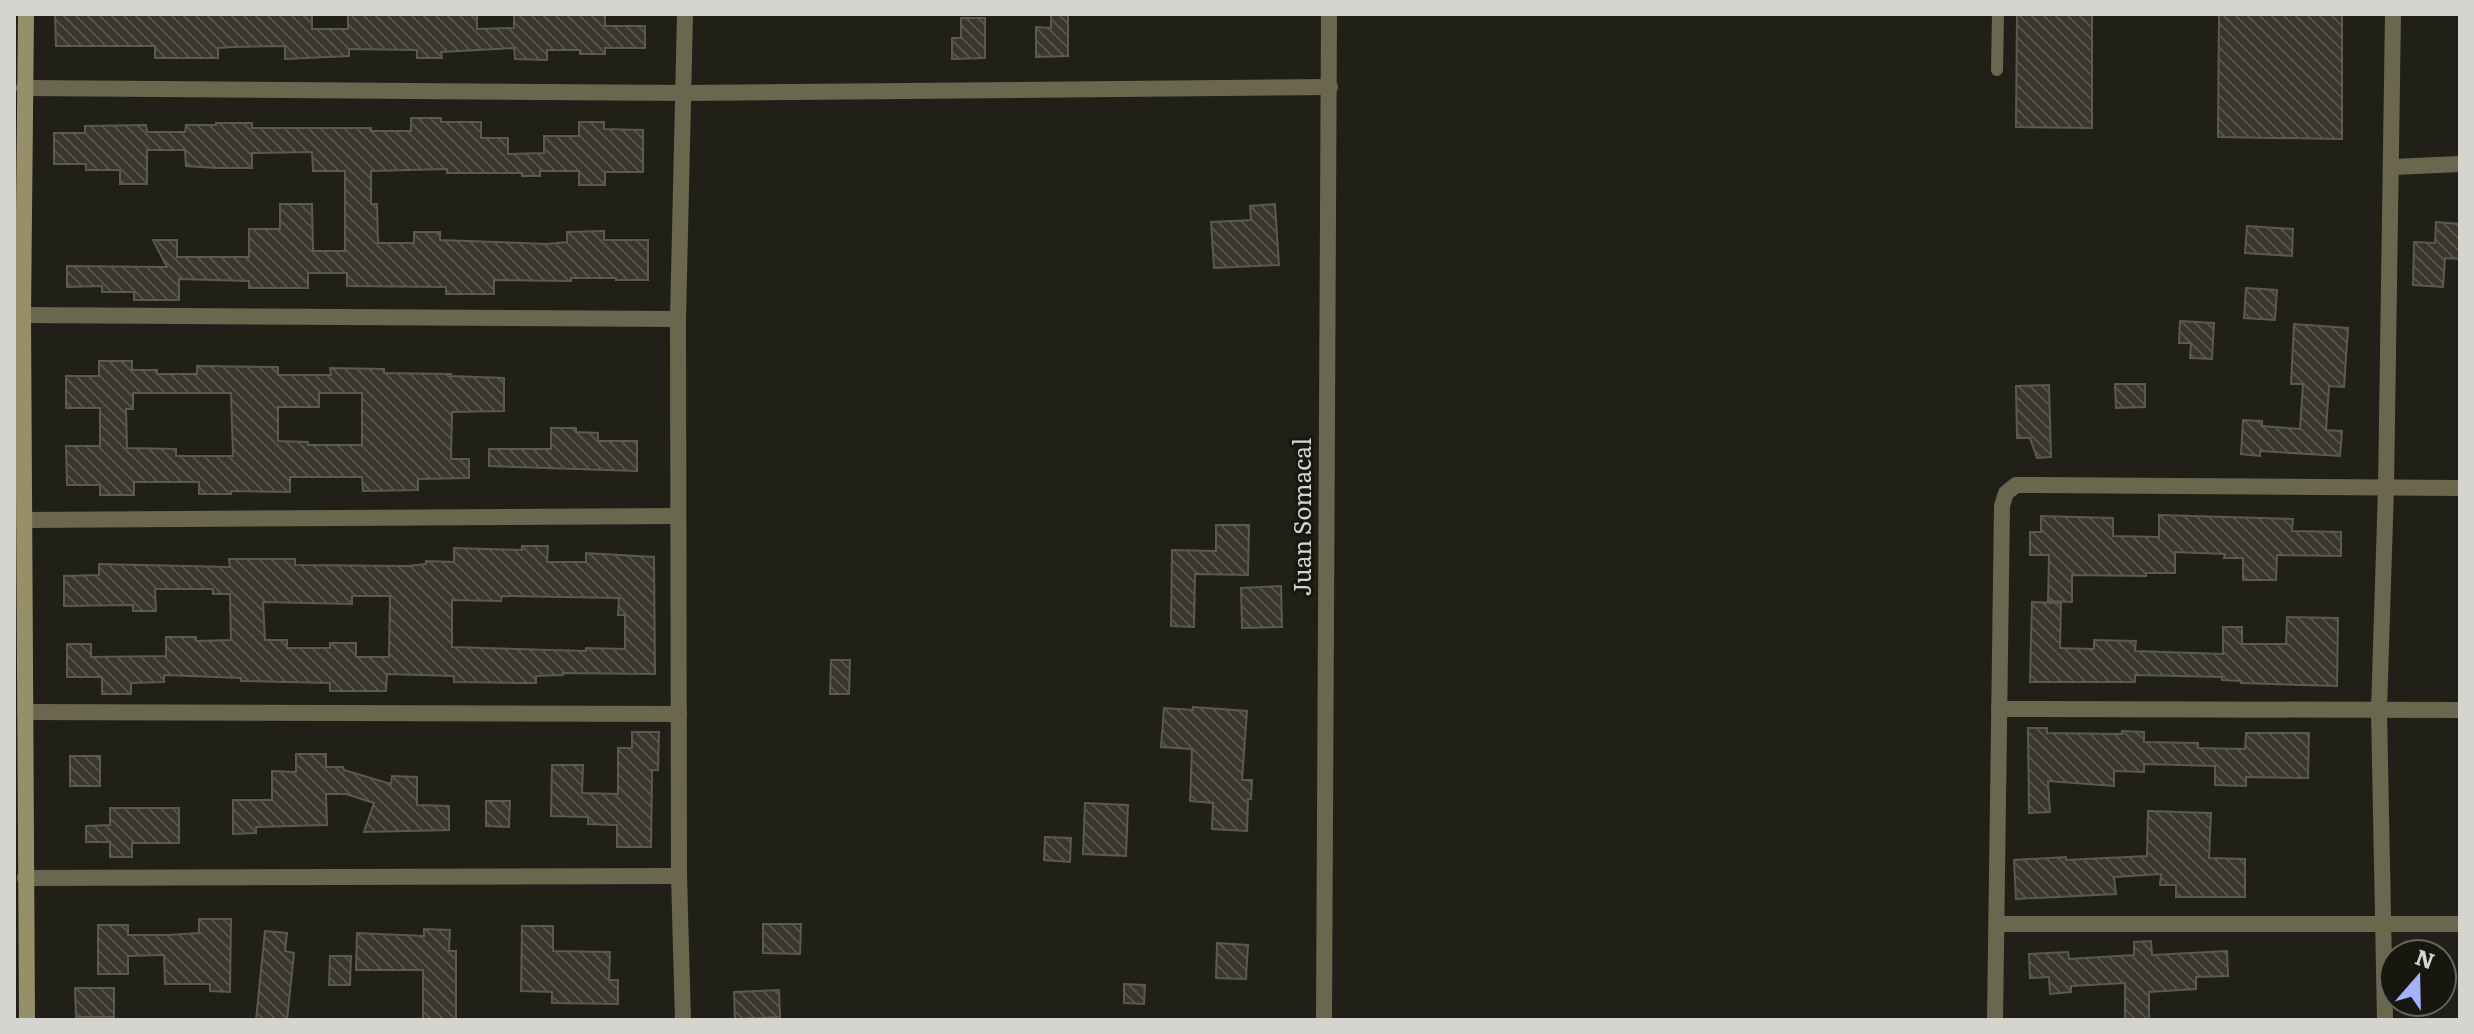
<svg xmlns="http://www.w3.org/2000/svg" width="2474" height="1034" viewBox="0 0 2474 1034" font-family="Literata,serif">
<defs>
<pattern id="building-back-hatch" width="6" height="6" patternUnits="userSpaceOnUse" patternTransform="scale(2)"><rect width="6" height="6" fill="#38362d"/><path d="M-1 5l2 2M0 0l6 6M5-1l2 2" fill="none" stroke="#54524a"/></pattern>
</defs>
<rect width="100%" height="100%" fill="#212018"/>
<!-- building -->
<g fill="url(#building-back-hatch)" stroke="#5b5950" stroke-width="2" fill-rule="evenodd">
<path d="M55,14H312V29H348V14H477V29L514,28V14H605V26H645V48H605V54H580V50H547V60L515,59L514,48L441,52L442,58H417V50L349,49V56L285,59V46L233,47L218,48V58H155V46H56Z"/>
<path d="M1051,14H1068V56L1036,57V27L1051,28Z"/>
<path d="M2017,14H2092V128L2016,127Z"/>
<path d="M2219,14H2342V139L2218,137Z"/>
<path d="M961,18H985V58L952,59V38H961Z"/>
<path d="M411,118H441V122H481V138H508V154L544,153V136H579V122H604V129L643,130V172H605V185H579V171H540V176H522V173H447V169L371,171V204H377L378,243H414V232H440V240L547,244L567,242V232L604,231V240H648V280H616V278H571V281L494,280V294H446V287L347,286V273H308V288H249V281L179,279V300H134V292H102V286L67,287V266L167,267L153,240H177V257H249V229H280V204H312L313,251H345V171H313L312,152L252,153V168H217L186,166L185,150H147V184H120V170H86V164H54V133H85V126L146,125L147,132H185L186,125H216V123H252V128H371V131H411Z"/>
<path d="M1275,204L1279,265L1214,268L1211,222L1251,220L1250,206Z"/>
<path d="M2436,222L2460,224V259L2445,258L2443,287L2413,285L2414,242L2435,243Z"/>
<path d="M2247,226L2293,229L2292,256L2245,253Z"/>
<path d="M2246,288L2277,290L2275,320L2244,318Z"/>
<path d="M2180,321L2214,323L2212,359L2190,358L2191,343H2179Z"/>
<path d="M2294,324L2348,328L2344,387L2329,386L2326,430L2342,431L2340,456L2260,451V456L2241,454L2243,420L2262,421V426L2300,429L2303,384H2291Z"/>
<path d="M99,361H132V370H157V374H197V366L278,367V375H331L330,368L384,369V373L451,374V376L504,378V411L452,412L451,459H469V478L418,479V490L363,491L362,477H290V492L231,491V494H199V482H134V495H100V485H67L66,446H100V408H66V376H99ZM133,393H231L233,456H176V449L127,448L126,409H133ZM319,393H362V445H308V442L278,441V407H319Z"/>
<path d="M2115,384H2145V407L2116,408Z"/>
<path d="M2049,385L2051,457L2037,458L2030,438H2017L2016,386Z"/>
<path d="M551,428H576V432L598,433V441H637V471L489,466V449H551Z"/>
<path d="M2159,515L2293,519L2292,531L2341,532V556L2277,555L2276,580H2243V558H2224L2225,554L2175,552V573H2146V576L2072,575V602L2048,601L2049,555H2030V532H2041V516L2113,518V536L2159,537Z"/>
<path d="M1216,525H1249L1248,575L1195,574L1194,627L1171,626L1172,550L1216,551Z"/>
<path d="M522,546H548L547,562H586V553L654,557L655,674L563,673V675L536,676V683H519L454,682V676L387,674L386,691H330V683L241,681V678L164,675V682L131,683V694H102V677H67V644H91V657L166,656V637H196V641L231,640L230,594H213V589H155L156,611H133V605L64,606V576L99,575V564L230,567L229,559H295V565L408,566L426,564V561L454,562V548L522,550ZM352,596H390L389,657H356V643H330V648H287V640H265L263,602L352,604ZM502,596L619,598L618,615H625V649L586,648V651L452,647V600L501,601Z"/>
<path d="M1281,586L1282,627L1242,628L1241,588Z"/>
<path d="M2032,602L2061,603L2060,648L2094,649V640L2136,641L2135,651L2223,654V627H2242V644H2286L2287,617L2338,618L2337,686L2241,683V681L2222,680V677L2135,675V682H2030Z"/>
<path d="M831,660H850L849,694H830Z"/>
<path d="M1193,707L1247,711L1242,780H1252L1251,799H1248L1247,831L1212,829L1213,803L1190,801L1192,749L1161,747L1164,708L1193,710Z"/>
<path d="M2028,728H2047V733L2122,734V731L2144,732V742L2198,743V748L2245,749L2246,733H2309L2308,778L2246,777V786L2215,785V766L2144,764V772L2114,771V786L2048,781L2050,812L2029,813Z"/>
<path d="M632,732H659L658,770H652L651,847H617V825L588,824V817L551,816L552,765H583L582,793L618,794V748H632Z"/>
<path d="M296,754H326V767H343L344,770L391,784L392,776L417,777V805L449,806V830L364,832L374,803L346,794H326L327,825L256,827V833L233,834V800H272V771L296,772Z"/>
<rect x="70" y="756" width="30" height="30"/>
<path d="M486,801H510L509,827L486,826Z"/>
<path d="M1085,803L1128,805L1126,856L1083,854Z"/>
<path d="M110,808H179V843H132V857H110V842H86V826L110,825Z"/>
<path d="M2148,811L2211,813L2209,858L2245,859V897H2176V885H2160L2161,874L2114,877L2116,894L2016,899L2014,860L2066,857V860L2147,856Z"/>
<path d="M1045,837L1071,838L1070,862L1044,860Z"/>
<path d="M199,919H231L230,992L210,991V984H165L164,955L128,956V974H98V925H128V935H168L199,933Z"/>
<path d="M763,924H801L800,954L763,953Z"/>
<path d="M522,926H553V951L610,952L609,980H618V1004L552,1003V992L521,991Z"/>
<path d="M424,929L450,930L449,951H456V1020H423V970H356L357,933L424,936Z"/>
<path d="M265,931L287,933L285,951L294,953L287,1020H256Z"/>
<path d="M2151,941L2152,955L2227,951L2228,976L2196,977V989L2149,992V1020H2125V983L2071,986V992L2050,994L2049,977L2030,978L2029,954L2068,952L2069,959L2134,955V942Z"/>
<path d="M1217,943L1248,945L1246,979L1216,978Z"/>
<path d="M330,956H351L350,985H329Z"/>
<path d="M1124,984L1145,985L1144,1004L1124,1003Z"/>
<path d="M75,988H114V1017H76Z"/>
<path d="M779,990L780,1017L735,1019L734,992Z"/>
</g>
<g fill="none" stroke-linecap="round" stroke-linejoin="round">
<!-- service -->
<path stroke="#6b674f" stroke-width="12" d="M1997,70L1998,14"/>
<!-- minor -->
<g stroke="#6b674f" stroke-width="16">
<path d="M24,88L685,93L1330,87"/>
<path d="M2393,167L2460,164"/>
<path d="M23,315L678,319"/>
<path d="M24,520L678,516"/>
<path d="M1999,709L2460,710"/>
<path d="M25,712L679,714"/>
<path d="M25,878L679,876"/>
<path d="M1997,924H2460"/>
<path d="M683,1020L679,876L678,319L685,14"/>
<path d="M1324,1020L1329,14"/>
<path d="M1995,1020L2002,506L2006,493L2016,485L2460,488"/>
<path d="M2385,1020L2379,710L2386,488L2393,14"/>
</g>
<!-- secondary -->
<path stroke="#978f68" stroke-width="16" d="M26,14L23,315L27,1020"/>
</g>
<g text-anchor="middle" stroke-width="6" stroke-linejoin="round" paint-order="stroke">
<!-- street labels -->
<g font-size="24" fill="#d5d4cf" stroke="#18170f">
<text transform="translate(1303 517) rotate(-90)" y="8">Juan Somacal</text>
</g>
</g>
<!-- border -->
<rect width="2474" height="1034" fill="none" stroke="#d5d4cf" stroke-width="32"/>
<!-- north arrow -->
<g transform="translate(2418 978) rotate(20)"><circle r="38" fill="#18170f" stroke="#64635c" stroke-width="2"/>
<path d="M0-6L14 30L0 20L-14 30Z" fill="#a5b1fc"/>
<text y="-12" font-size="22" font-weight="bold" text-anchor="middle" fill="#d5d4cf">N</text>
</g>
</svg>
